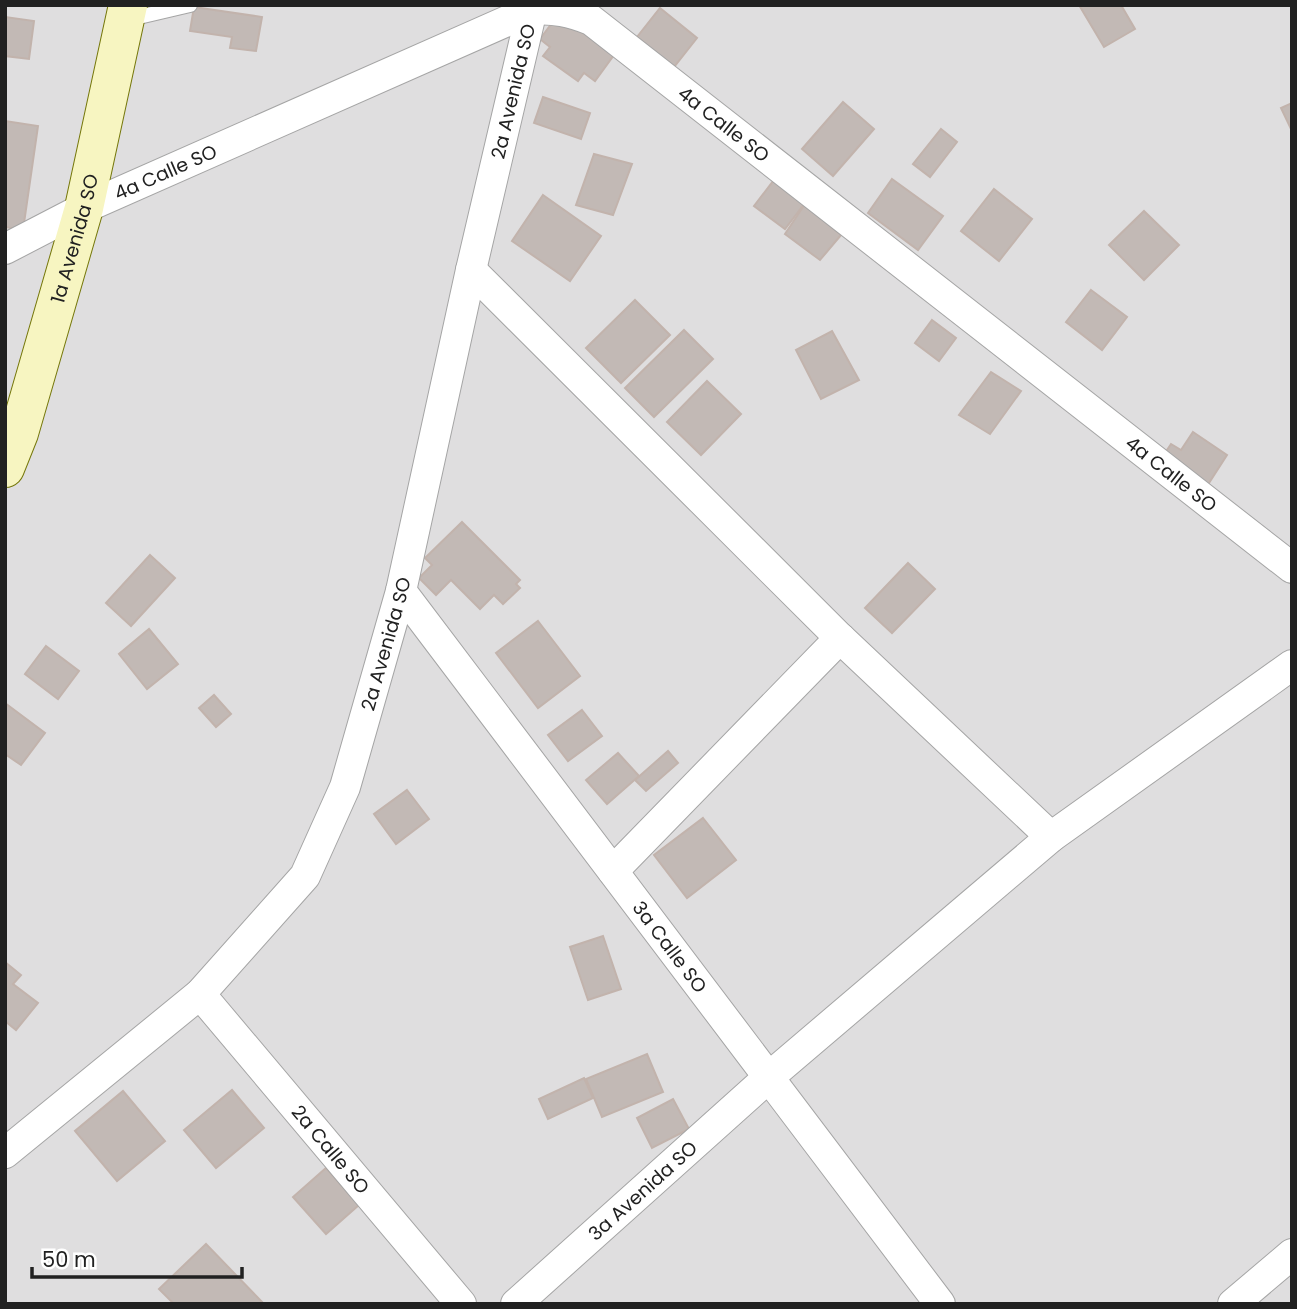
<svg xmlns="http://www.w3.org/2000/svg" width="1297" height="1309" viewBox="0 0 1297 1309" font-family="Poppins,sans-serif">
<rect width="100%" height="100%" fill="#f1eee9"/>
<!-- residential -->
<rect fill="#dfdedf" x="5" y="5" width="1287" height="1299"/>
<!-- building -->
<g fill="#c2b9b5" stroke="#c2b3ac" stroke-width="2">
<path d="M1079,5H1121L1135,29L1104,47Z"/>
<path d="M194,7L262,17L256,51L230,48L232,37L190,31Z"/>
<path d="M660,8L697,38L674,67L637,37Z"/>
<path d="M558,15L614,55L595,81L584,73L578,81L543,56L550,47L540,39Z"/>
<path d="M5,17L34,21L29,59L5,56Z"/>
<path d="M543,97L590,113L581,139L534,123Z"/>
<path d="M843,102L874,129L833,176L802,149Z"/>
<path d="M1292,103V129H1291L1281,108Z"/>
<path d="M5,121L38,126L23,230L5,227Z"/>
<path d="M941,129L957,142L930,177L913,164Z"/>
<path d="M594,154L632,164L613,215L576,205Z"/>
<path d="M777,176L808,199L785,229L754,206Z"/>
<path d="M892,179L943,216L918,250L868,213Z"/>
<path d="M994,189L1032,219L999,261L961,231Z"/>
<path d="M543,195L601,236L570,281L512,241Z"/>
<path d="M805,204L841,235L820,260L785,234Z"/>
<path d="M1144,211L1179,245L1144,280L1109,245Z"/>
<path d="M1091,290L1127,317L1102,350L1066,322Z"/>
<path d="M635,300L670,335L621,383L586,348Z"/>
<path d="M932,320L956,338L939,361L915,343Z"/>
<path d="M684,330L713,359L654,417L625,388Z"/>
<path d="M832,331L859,380L821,399L796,350Z"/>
<path d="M991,372L1021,391L990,434L959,415Z"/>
<path d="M707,381L741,414L701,455L667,422Z"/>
<path d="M1193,432L1227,455L1207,486L1163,456L1171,444L1181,450Z"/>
<path d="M462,522L520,580L516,584L520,588L503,604L494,595L480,609L451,580L436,595L419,578L432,565L425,558Z"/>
<path d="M150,555L175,578L131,626L106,603Z"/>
<path d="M908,563L935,589L892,633L865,608Z"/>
<path d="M538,621L580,676L538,708L496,653Z"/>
<path d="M149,629L178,664L147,689L119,654Z"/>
<path d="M46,646L79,671L58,699L25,674Z"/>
<path d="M214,695L231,714L216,727L199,708Z"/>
<path d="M5,703L45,733L21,765L5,754Z"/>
<path d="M582,710L602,736L568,761L548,735Z"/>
<path d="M668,751L678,763L646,791L635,780Z"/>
<path d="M618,753L639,776L607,804L586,780Z"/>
<path d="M407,790L429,819L396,844L374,814Z"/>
<path d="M703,818L736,860L687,898L654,855Z"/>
<path d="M603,936L621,989L588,1000L570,947Z"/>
<path d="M5,962L21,975L13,984L38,1003L16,1030L5,1021Z"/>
<path d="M647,1054L663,1092L602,1117L586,1079Z"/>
<path d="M584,1078L593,1098L548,1119L539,1099Z"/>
<path d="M232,1090L264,1128L216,1168L184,1130Z"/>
<path d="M123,1091L165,1141L117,1181L75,1131Z"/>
<path d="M673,1099L689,1129L652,1148L637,1118Z"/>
<path d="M326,1168L359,1205L326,1234L293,1197Z"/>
<path d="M206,1244L264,1304H174L159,1289Z"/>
</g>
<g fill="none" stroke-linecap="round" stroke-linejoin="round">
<!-- service casing -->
<g stroke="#a5a5a5" stroke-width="16">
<path id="service" d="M126,20L190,5"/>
</g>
<!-- minor casing -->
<g stroke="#a5a5a5" stroke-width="32">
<g id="minor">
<path id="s1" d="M5,249L84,208L532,10C554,8 571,12 591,20L1292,568"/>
<path d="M471,270L840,638L1051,837"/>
<path id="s2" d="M401,591L940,1304"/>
<path d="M613,871L840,638"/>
<path id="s3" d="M200,994L461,1304"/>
<path id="s4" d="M5,1153L200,994L305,876L345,787L401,591L471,270L533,5"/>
<path id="s5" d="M516,1304L769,1077L1051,837L1292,665"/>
<path d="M1233,1304L1292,1254"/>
</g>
</g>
<!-- secondary casing -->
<g stroke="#75770a" stroke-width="40">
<g id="secondary">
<path id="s6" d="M5,468L19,433L84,208L128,5"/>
</g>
</g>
<!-- service -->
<use href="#service" stroke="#fff" stroke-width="14"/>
<!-- minor -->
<use href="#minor" stroke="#fff" stroke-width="30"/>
<!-- secondary -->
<use href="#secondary" stroke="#f7f5c1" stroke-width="38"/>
</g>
<g text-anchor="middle" stroke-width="5" stroke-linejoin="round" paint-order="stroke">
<!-- street labels -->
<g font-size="19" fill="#212121" stroke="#fff">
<text dy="7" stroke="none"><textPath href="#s4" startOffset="1223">2a Avenida SO</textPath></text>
<text dy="7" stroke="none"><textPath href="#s1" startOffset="808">4a Calle SO</textPath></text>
<text dy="7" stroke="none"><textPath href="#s1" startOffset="178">4a Calle SO</textPath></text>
<text dy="7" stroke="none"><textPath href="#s6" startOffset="240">1a Avenida SO</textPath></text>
<text dy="7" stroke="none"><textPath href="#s1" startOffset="1376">4a Calle SO</textPath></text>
<text dy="7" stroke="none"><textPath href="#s4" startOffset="656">2a Avenida SO</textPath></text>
<text dy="7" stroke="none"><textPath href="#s2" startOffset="446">3a Calle SO</textPath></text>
<text dy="7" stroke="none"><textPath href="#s3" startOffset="203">2a Calle SO</textPath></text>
<text dy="7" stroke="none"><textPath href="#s5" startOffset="170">3a Avenida SO</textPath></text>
</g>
</g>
<!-- border -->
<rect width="1297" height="1309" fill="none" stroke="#212121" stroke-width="14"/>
<!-- scale -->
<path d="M32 1267v10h210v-10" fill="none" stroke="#212121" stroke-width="3.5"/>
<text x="42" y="1267" font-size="21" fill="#212121" stroke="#ffffff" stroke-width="5" paint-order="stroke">50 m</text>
</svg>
